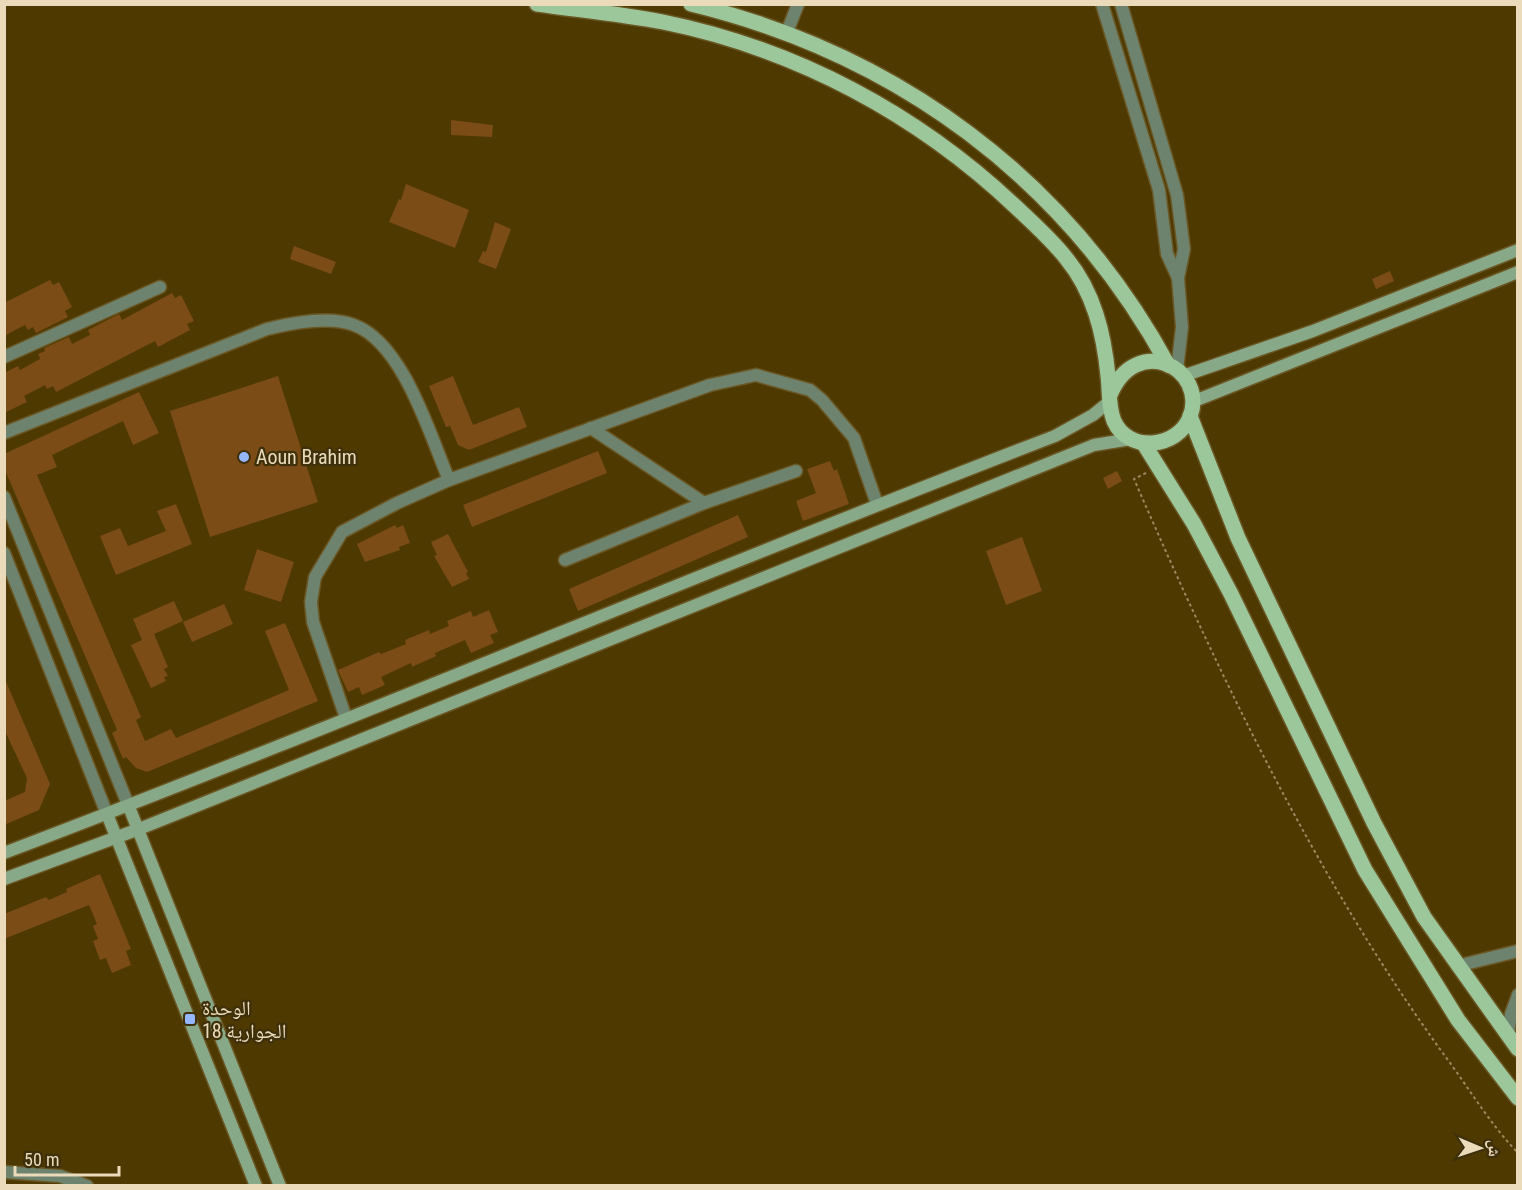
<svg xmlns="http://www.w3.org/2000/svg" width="1522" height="1190" viewBox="0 0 1522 1190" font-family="'Roboto Condensed','Noto Naskh Arabic',sans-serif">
<rect width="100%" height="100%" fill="#4e3900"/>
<!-- building -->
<g fill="#7b4c16">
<path d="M451,120L493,125L492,137L451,135Z"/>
<path d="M406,184L469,210L455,248L389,222L399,199L401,200Z"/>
<path d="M495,222L511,229L496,269L478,262L483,251L486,252Z"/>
<path d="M294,246L336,262L331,274L290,259Z"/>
<path d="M1390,271L1394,281L1376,289L1372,279Z"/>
<path d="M50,280L53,285L59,282L72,307L65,311L68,317L36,333L33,327L28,330L25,325L4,336V303Z"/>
<path d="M172,293L175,298L181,295L194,321L187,324L190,330L158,347L155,341L56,392L53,386L47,389L45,385L24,396L27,402L4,413V373L18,366L20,370L40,359L38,354L45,351L44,348L69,337L72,344L90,335L88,330L113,317L119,314L122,320Z"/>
<path d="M278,376L318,502L210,537L170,411Z"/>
<path d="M453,376L473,425L519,407L527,427L469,450L458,445L450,426L446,427L429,386Z"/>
<path d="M139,392L159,433L133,445L123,421L52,455L57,467L37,475L141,717L136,720L145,741L171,729L176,738L289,690L265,631L285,623L318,701L147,772L136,768L126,757L123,759L112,733L117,730L4,468V454Z"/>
<path d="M598,451L607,473L472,527L463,505Z"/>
<path d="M830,461L834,471L837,469L849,504L803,521L796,501L816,493L807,469Z"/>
<path d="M1117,471L1122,481L1108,489L1103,478Z"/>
<path d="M176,504L192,544L116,575L100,536L120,528L128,546L166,531L157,511Z"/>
<path d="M738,515L748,537L578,611L569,589Z"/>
<path d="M395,525L397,528L403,525L410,543L399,547L400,550L365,562L357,544Z"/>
<path d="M448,534L468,572L466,573L469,579L452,587L434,556L437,555L431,542Z"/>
<path d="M1022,537L1042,591L1006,605L986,551Z"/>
<path d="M257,549L294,562L281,602L244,590Z"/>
<path d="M174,601L183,621L154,634L168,667L164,669L168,676L164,677L166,681L151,688L131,645L142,640L133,619Z"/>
<path d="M224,604L233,624L192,642L183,622Z"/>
<path d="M489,610L498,632L490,635L494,643L471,653L465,640L435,653L436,656L412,667L411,663L381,677L385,685L362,695L359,687L348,692L338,670L379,652L381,654L406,644L405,640L429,630L430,634L449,626L447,621L471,611L473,617Z"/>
<path d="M4,677L50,784L39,810L4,825V801L25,792L27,778L4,729Z"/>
<path d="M100,874L131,949L126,951L131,965L112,973L106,958L100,960L93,941L98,939L93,926L97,924L89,905L4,939V914L46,897L49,900L67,892L66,889Z"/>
</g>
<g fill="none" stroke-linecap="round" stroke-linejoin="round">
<!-- minor casing -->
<g stroke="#6a5622" stroke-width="15">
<g id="minor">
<path d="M1102,4L1159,190L1167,254L1178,278"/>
<path d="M1121,4L1177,195L1184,249L1178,278L1182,327L1177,370"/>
<path d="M787,32L798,4"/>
<path d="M4,357L160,287"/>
<path d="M591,428L704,503L796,471"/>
<path d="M4,433L267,329C291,323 330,316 354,325C403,343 430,435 449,480L397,503L342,532L315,577L311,602L313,622L346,718"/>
<path d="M449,480L710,385L756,375L810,390L822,400L854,438L877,504"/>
<path d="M565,560L704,503"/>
<path d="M1457,966L1518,951"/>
<path d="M1508,1035L1511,1014L1518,995"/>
<path d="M4,1172L60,1176L87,1186"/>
</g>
</g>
<!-- tertiary casing -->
<g stroke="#6a5622" stroke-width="15">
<g id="tertiary">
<path d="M4,497L129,807"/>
<path d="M4,553L107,814"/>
</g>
</g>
<!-- secondary casing -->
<g stroke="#6a5622" stroke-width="15">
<g id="secondary">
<path d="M1183,376L1313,331L1518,250"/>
<path d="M1192,402L1518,272"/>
<path d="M129,807L280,1186"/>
<path d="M107,814L256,1186"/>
<path d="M4,853C357,719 703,571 1055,436L1093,415L1109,402"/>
<path d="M4,879L139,829L1094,445L1131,439"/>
</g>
</g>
<!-- primary casing -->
<g stroke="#6a5622" stroke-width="18">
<g id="primary">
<path d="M537,4C579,10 621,14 663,22C796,49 918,114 1017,208C1034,224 1052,240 1066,258C1094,292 1104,334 1108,376C1110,391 1108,407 1114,421C1128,453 1177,449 1190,417C1208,368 1136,332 1110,395"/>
<path d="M691,4C897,54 1066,178 1168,365"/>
<path d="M1190,416L1238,538L1374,823L1424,917L1518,1049"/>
<path d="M1144,444L1194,524L1231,594L1365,870L1458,1020L1518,1098"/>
</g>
</g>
<!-- path -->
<path stroke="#9c895d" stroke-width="2" stroke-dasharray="3 3" stroke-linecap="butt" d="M1146,473L1134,479C1220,677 1315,876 1442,1052C1467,1085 1489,1123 1518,1153"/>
<!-- minor -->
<use href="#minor" stroke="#6d836d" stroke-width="12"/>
<!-- tertiary -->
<use href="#tertiary" stroke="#6d836d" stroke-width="12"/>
<!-- secondary -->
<use href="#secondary" stroke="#87a987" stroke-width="12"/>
<!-- primary -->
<use href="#primary" stroke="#9bc79b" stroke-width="15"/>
</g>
<!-- markers -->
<g fill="#95b6fd" stroke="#3f300c" stroke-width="2">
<circle cx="244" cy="457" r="6"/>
<rect x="184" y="1013" width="12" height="12" rx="3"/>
</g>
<g text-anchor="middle" stroke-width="4.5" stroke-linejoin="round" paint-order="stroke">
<!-- poi labels -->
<g font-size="20" fill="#ebdbbb" stroke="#3f300c" text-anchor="start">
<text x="256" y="464">Aoun Brahim</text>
<text x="202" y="1015">الوحدة<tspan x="202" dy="23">الجوارية 18</tspan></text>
</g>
</g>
<!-- border -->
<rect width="1522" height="1190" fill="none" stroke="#ebdbbb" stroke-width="12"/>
<!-- north arrow -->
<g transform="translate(1480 1148) rotate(92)" stroke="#3f300c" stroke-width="4.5" paint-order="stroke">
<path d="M0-4.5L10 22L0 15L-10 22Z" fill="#ebdbbb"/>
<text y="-9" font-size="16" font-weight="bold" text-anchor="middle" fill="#ebdbbb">ش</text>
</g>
<!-- scale -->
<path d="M15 1166v9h104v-9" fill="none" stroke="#ebdbbb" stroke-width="3"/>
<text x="24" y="1166" font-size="18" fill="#ebdbbb" stroke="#3f300c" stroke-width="4.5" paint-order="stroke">50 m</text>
</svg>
